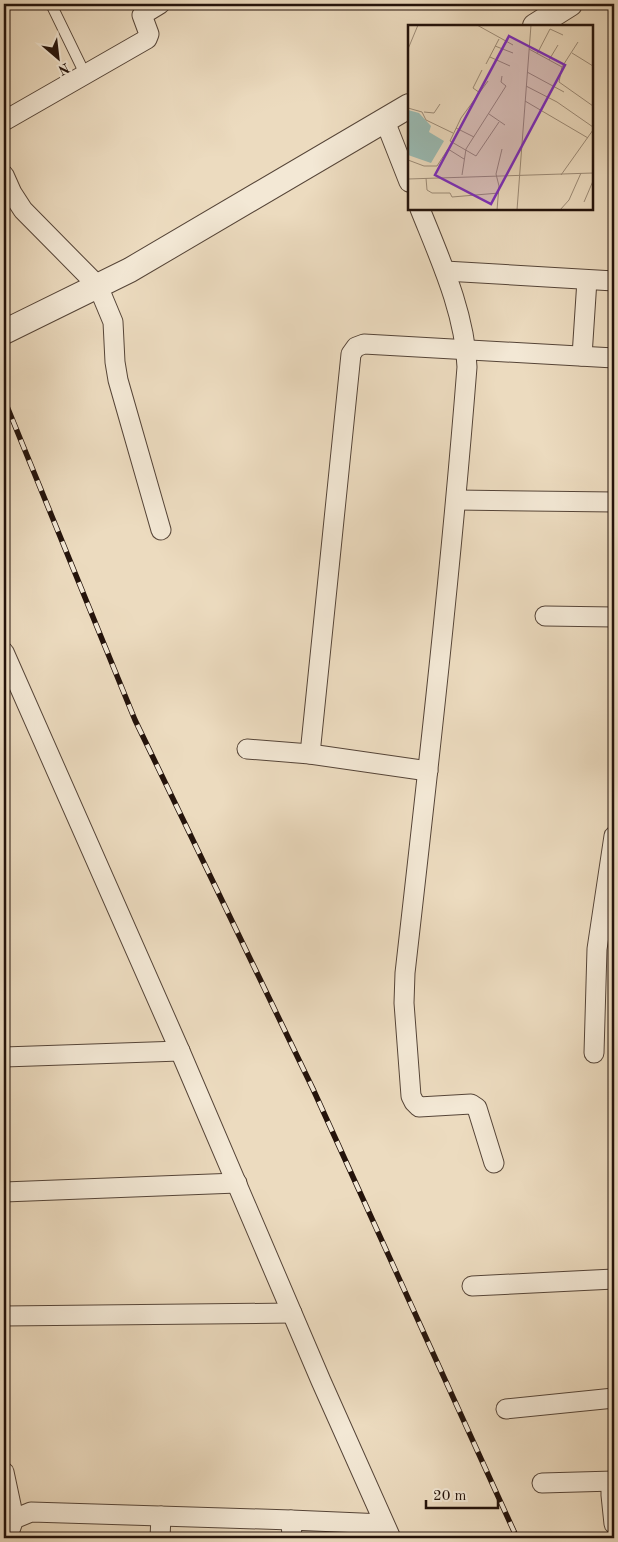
<svg xmlns="http://www.w3.org/2000/svg" width="618" height="1542" viewBox="0 0 618 1542" font-family="'Old Standard TT',serif">
<rect width="100%" height="100%" fill="#ecdbbf"/>
<filter id="stains"><feTurbulence type="fractalNoise" baseFrequency=".004" numOctaves="4"/><feColorMatrix values="0 0 0 0 .2 0 0 0 0 .09 0 0 0 0 .02 0 0 0 .5 -.17"/></filter>
<radialGradient id="worn" r=".72"><stop offset=".6" stop-color="#630" stop-opacity="0"/><stop offset="1" stop-color="#630" stop-opacity=".3"/></radialGradient>
<g fill="none" stroke-linecap="round" stroke-linejoin="round">
<!-- service casing -->
<g stroke="#564538" stroke-width="12">
<path id="service" d="M51,4L85,74"/>
</g>
<!-- minor casing -->
<g stroke="#564538" stroke-width="21">
<g id="minor">
<path d="M4,121L147,39L149,34L142,15L160,4"/>
<path d="M385,121L409,182"/>
<path d="M4,175L12,193L23,210L98,286L113,322L115,362L118,380L161,530"/>
<path d="M420,209C440,259 465,313 467,367C451,570 428,771 405,973L404,1003L411,1096L414,1102L419,1107L471,1104L477,1108L494,1163"/>
<path d="M445,271L614,281"/>
<path d="M582,356L587,280"/>
<path d="M457,500L614,502"/>
<path d="M545,616L614,617"/>
<path d="M4,652L180,1051L321,1381L391,1538"/>
<path d="M247,749L310,754L428,771"/>
<path d="M310,754L351,354L356,347L364,344L614,358"/>
<path d="M594,1053L597,949L614,836"/>
<path d="M4,1057L180,1051"/>
<path d="M4,1192L237,1183"/>
<path d="M472,1286L614,1279"/>
<path d="M4,1316L292,1313"/>
<path d="M506,1409L614,1398"/>
<path d="M4,1472L14,1519"/>
<path d="M611,1481V1495L614,1524"/>
<path d="M542,1483L614,1481"/>
<path d="M291,1520L292,1538"/>
<path d="M7,1538L14,1519L31,1512L291,1520L384,1524"/>
<path d="M160,1538L161,1516"/>
</g>
</g>
<!-- tertiary casing -->
<g stroke="#564538" stroke-width="26">
<g id="tertiary">
<path d="M535,26L570,4"/>
<path d="M4,332L130,270L409,106"/>
</g>
</g>
<!-- service -->
<use href="#service" stroke="#f3e8d5" stroke-width="10"/>
<!-- minor -->
<use href="#minor" stroke="#f3e8d5" stroke-width="19"/>
<!-- tertiary -->
<use href="#tertiary" stroke="#f3e8d5" stroke-width="24"/>
<!-- rail casing -->
<g stroke="#24130b" stroke-width="5.5">
<path id="rail" d="M4,399L135,720L313,1089L517,1538"/>
</g>
<!-- rail -->
<use href="#rail" stroke="#f3e8d5" stroke-width="4" stroke-dasharray="11" stroke-linecap="butt"/>
</g>
<!-- overview -->
<g transform="translate(408 25)">
<rect width="185" height="185" fill="#ecdbbf"/>
<path d="M0,85L11,88L23,101L21,107L36,116L23,138L0,130Z" fill="#99bbb4"/>
<path fill="none" stroke="#9c8b77" stroke-width="1" d="M69,0L105,20M87,21L105,28M0,24L10,0M121,24L154,42L170,17M164,28L185,41M129,29L142,4L155,10M82,32L102,41M141,35L150,20M78,39L91,14M154,42L151,57L185,81M119,47L156,67M80,56L53,93L42,116L68,131L91,97M118,61L149,77L185,102M72,68L65,63L74,45M117,76L180,113M0,83L14,87L18,95L45,108M16,87L26,88L32,79M81,89L97,100M48,103L66,112M0,135L16,141H29L40,124L56,134M54,150L58,124L98,61L93,57L94,51M153,150L185,105M18,153L19,165L24,168H42L44,172L91,168M0,154L185,148M176,177L185,156M89,185L91,161L88,149L94,124M109,185L123,0M152,185L161,175L173,148"/>
<path fill="#7b2cbf" fill-opacity="0.15" stroke="#7b2cbf" stroke-width="2.5" d="M101,11L157,40L83,179L27,150Z"/>
<rect width="185" height="185" fill="none" stroke="#24130b" stroke-width="2.5"/>
</g>
<!-- margin -->
<rect width="618" height="1542" fill="none" stroke="#ecdbbf" stroke-width="20"/>
<rect x="5" y="5" width="608" height="1532" fill="none" stroke="#24130b" stroke-width="2.5"/>
<rect x="10" y="10" width="598" height="1522" fill="none" stroke="#24130b"/>
<!-- north arrow -->
<g transform="translate(58 58) rotate(152)" stroke="#f3e8d5" stroke-width="4" paint-order="stroke">
<path d="M0-4L9 19L0 12L-9 19Z" fill="#24130b"/>
<text y="-8" font-size="14" font-weight="bold" text-anchor="middle" fill="#24130b">N</text>
</g>
<!-- scale -->
<path d="M426 1500v8h72v-8" fill="none" stroke="#24130b" stroke-width="2.5"/>
<text x="433" y="1500" font-size="15" fill="#24130b" stroke="#f3e8d5" stroke-width="4" paint-order="stroke">20 m</text>
<rect width="100%" height="100%" filter="url(#stains)"/>
<rect width="100%" height="100%" fill="url(#worn)"/>
</svg>
